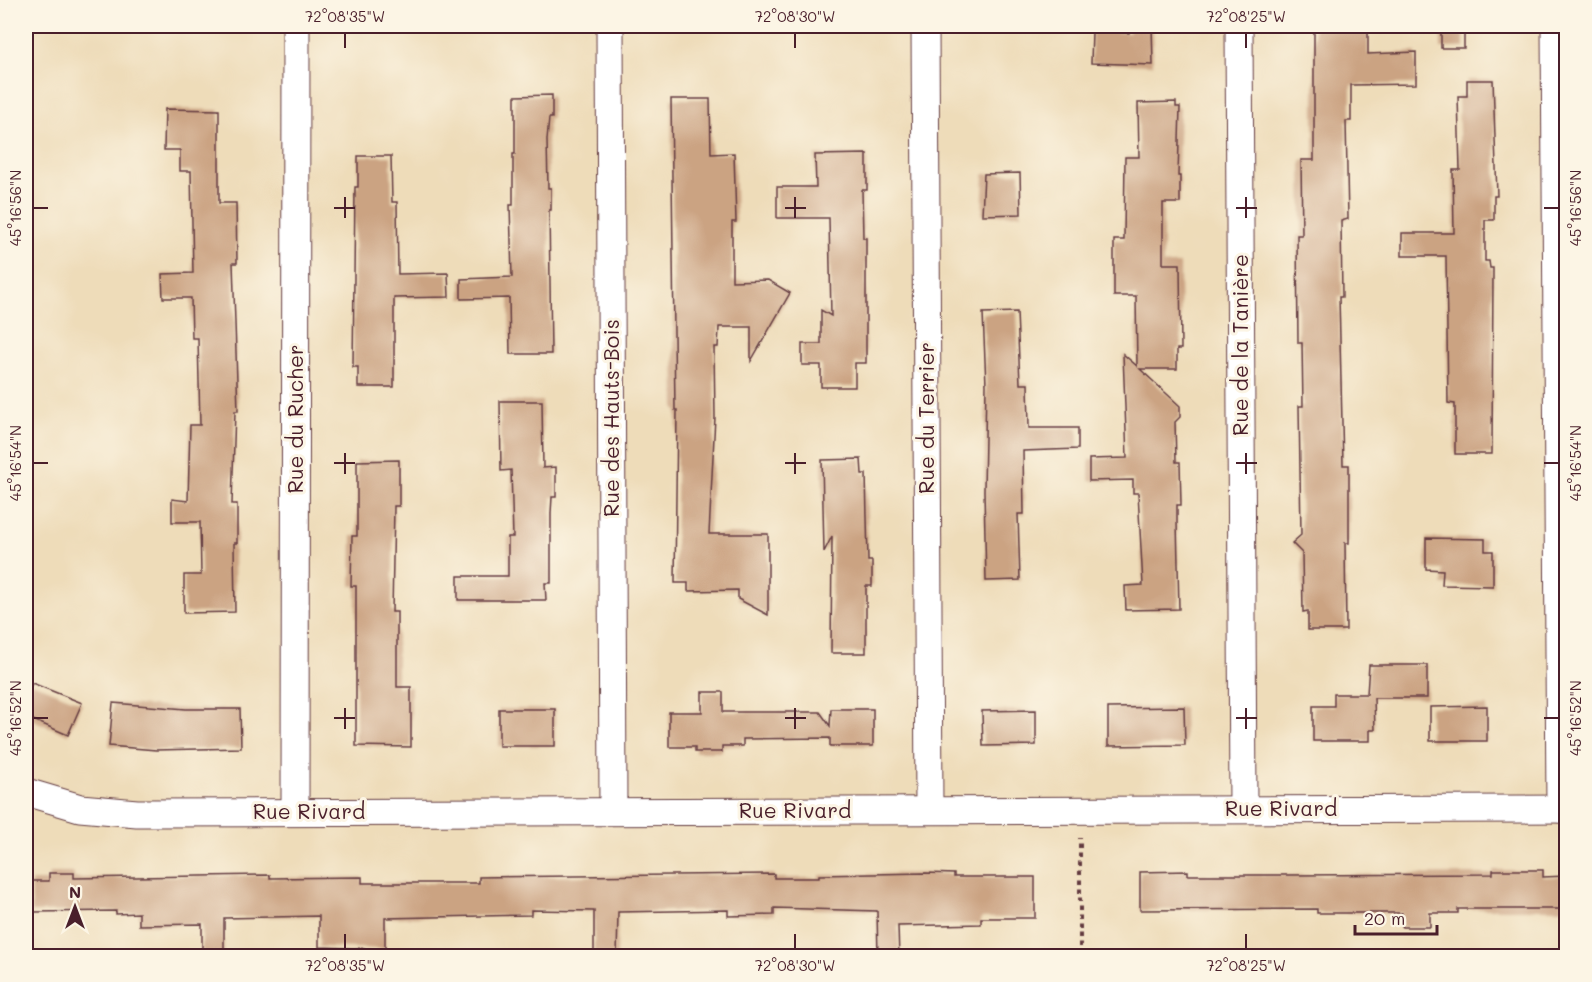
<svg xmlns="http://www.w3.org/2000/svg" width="1592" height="982" viewBox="0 0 1592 982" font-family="Mali,sans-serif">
<rect width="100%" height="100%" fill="#fcf5e5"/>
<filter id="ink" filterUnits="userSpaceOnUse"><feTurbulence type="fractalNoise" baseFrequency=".0167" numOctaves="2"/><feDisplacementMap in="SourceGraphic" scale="12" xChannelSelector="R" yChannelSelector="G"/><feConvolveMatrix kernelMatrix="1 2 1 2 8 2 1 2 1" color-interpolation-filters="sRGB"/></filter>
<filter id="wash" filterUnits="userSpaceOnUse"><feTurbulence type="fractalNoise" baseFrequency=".008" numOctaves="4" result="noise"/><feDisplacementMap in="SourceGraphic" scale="24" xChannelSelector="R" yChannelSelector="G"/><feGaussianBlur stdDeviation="1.35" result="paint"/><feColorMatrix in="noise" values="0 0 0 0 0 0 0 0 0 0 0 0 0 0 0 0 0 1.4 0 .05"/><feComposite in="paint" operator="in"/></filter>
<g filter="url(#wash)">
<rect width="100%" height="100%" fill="#eedcb9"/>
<g id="blocks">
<!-- building -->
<g fill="#cba382">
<path d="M1129,26H1152L1153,65L1091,63L1092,31L1129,33Z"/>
<path d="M1314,26H1368V54L1416,52V84L1351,85V121H1346L1348,219L1341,221L1342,297H1339L1343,465H1349V543H1345L1346,630H1308V611L1303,612L1302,553L1292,543L1301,535L1299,406H1303L1302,343H1298L1297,235H1302L1301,160H1314Z"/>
<rect x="1441" y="26" width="23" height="22"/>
<path d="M1467,80H1493L1497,196H1494V220H1485V261H1489L1490,268H1493L1492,454H1455V404L1448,403L1446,256H1402V233H1454L1453,170H1460L1458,96H1467Z"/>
<path d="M552,95V118H549L547,140L548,188H551V210H549L551,354H510L509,298L461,299V279L512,277L510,205H513V154H515V96Z"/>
<path d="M671,99H710L711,154L734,153L736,222H732V281L768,280L790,293L751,361V327H719L718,347H714L715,417L709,534H768V615L738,599V590L688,591V583H675L677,410H675Z"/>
<path d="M1176,102V107H1180L1178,176H1180V203H1163V264H1180L1181,349H1177V369H1140L1180,406V417L1175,422L1176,462H1180L1181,505H1177V522L1179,609L1126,610L1125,586L1143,585L1138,493H1133V480L1089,481V459L1127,458L1123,354L1137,366L1136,296H1114V240H1124L1125,157H1139L1138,103Z"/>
<path d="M165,109L219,110V203H236L237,263H233L238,411H235L232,504H237V543H234L235,612L184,613V575H201L200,522H172V499L188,501L190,425H200L198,338H192L191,298H163L162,274L193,273L191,171H180V150H164Z"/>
<path d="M867,154V190H862L863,238H866V363H855V387H821V365H802V344H821V310L831,316L829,218H777V187H816L815,155Z"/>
<path d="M358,156H391L392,202H397L398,274L448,273L449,297L394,298V387H358V367H353L355,187H358Z"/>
<path d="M1020,173L1021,214L982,215L984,174Z"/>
<path d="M1017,312L1020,384H1028L1029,428H1078V449L1023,451L1024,514H1018L1020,580L986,581L984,491L986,385L983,313Z"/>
<path d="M500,401H542L543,468L556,467V497H552L551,513V583H545L546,600H458V576H508V537H513L511,470L501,471Z"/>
<path d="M861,459L862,474H866L868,561H872V586H866V653H831L832,536L824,552L822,460Z"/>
<path d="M399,460V506H394L392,612H397V687H411V747L356,746V586H351L352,536H357V461Z"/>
<path d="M1426,538L1485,539V551H1493V586L1442,585L1443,570L1426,569Z"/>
<path d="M1369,665H1427V698H1374L1375,730H1370V741H1313V706H1334V694H1367Z"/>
<path d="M32,683L82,703L68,735L26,717V697Z"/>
<path d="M702,692H723V712H820L830,726L831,709H873V746H830V738L743,739V746H722V752H695V747H669V712H702Z"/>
<path d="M113,703L186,709H240L241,748L156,750L109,746Z"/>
<path d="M1487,706V741H1430V707Z"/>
<path d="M1184,707L1185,745L1108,746V708Z"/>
<rect x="499" y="709" width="56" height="37"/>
<path d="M1036,710V745L983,746L982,711Z"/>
<path d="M1493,870H1543V877L1566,876V909H1458V913H1430V927H1402V913H1317V909L1140,910V872L1188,871V875H1289L1493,874Z"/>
<path d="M49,873H74V878L270,875V878L362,877V883H479V877L774,874V878H819V875L926,873L954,874V877H1035V918H981V924L898,926L899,957H878L877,911L774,908V915L728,916V910L618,912L617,957H594V911L531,910V915L385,918V949L319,947V916L224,918V957H202V924L139,925V913L116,914V911L32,912L31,881H49Z"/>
</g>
</g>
</g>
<g filter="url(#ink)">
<use href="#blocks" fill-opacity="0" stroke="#633b40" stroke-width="1.5"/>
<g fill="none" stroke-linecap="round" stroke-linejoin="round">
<!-- minor casing -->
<g stroke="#633b40" stroke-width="29">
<g id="minor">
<path d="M610,26L613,811"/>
<path d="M925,26L929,810"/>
<path d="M1239,26L1243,809"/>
<path d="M1555,26L1560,809"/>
<path d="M26,792L80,808L137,813L1566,809"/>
<path d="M295,812L296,26"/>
</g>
</g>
<!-- path -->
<path stroke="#633b40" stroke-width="4" stroke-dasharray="4.5 4.5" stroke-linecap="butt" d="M1080,956V838"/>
<!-- minor -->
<use href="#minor" stroke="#fff" stroke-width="27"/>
</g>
</g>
<!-- ticks -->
<path fill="none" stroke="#4a1f2b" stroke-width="2" d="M345,33V48M795,33V48M1246,33V48M345,197V218M795,197V218M1246,197V218M33,208H48M334,208H355M785,208H806M1236,208H1257M1544,208H1559M345,453V474M795,453V474M1246,453V474M33,463H48M334,463H355M785,463H806M1236,463H1257M1544,463H1559M345,708V729M795,708V729M1246,708V729M33,718H48M334,718H355M785,718H806M1236,718H1257M1544,718H1559M345,934V949M795,934V949M1246,934V949"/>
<g text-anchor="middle" stroke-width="6" stroke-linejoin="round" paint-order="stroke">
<!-- street labels -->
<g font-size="21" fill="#4a1f2b" stroke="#fcf5e5">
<text transform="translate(1241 345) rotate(-90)" y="7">Rue de la Tanière</text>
<text transform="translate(612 418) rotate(-90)" y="7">Rue des Hauts-Bois</text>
<text transform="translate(927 418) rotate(-90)" y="7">Rue du Terrier</text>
<text transform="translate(296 419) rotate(-90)" y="7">Rue du Rucher</text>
<text x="1281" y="816">Rue Rivard</text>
<text x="795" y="818">Rue Rivard</text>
<text x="309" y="819">Rue Rivard</text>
</g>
</g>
<!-- margin -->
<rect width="1592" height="982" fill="none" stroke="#fcf5e5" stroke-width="66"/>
<!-- north arrow -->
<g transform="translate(75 907)" stroke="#fcf5e5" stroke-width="4.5" paint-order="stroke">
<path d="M0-4.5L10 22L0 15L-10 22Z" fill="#4a1f2b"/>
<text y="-9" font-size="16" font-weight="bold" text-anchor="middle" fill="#4a1f2b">N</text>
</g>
<!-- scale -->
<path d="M1355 925v9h82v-9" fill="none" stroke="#4a1f2b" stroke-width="3"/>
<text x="1364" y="925" font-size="18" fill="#4a1f2b" stroke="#fcf5e5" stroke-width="4.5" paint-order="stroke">20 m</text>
<rect x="33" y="33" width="1526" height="916" fill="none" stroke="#4a1f2b" stroke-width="2"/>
<g font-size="15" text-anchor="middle" fill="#4a1f2b">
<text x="345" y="22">72°08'35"W</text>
<text x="795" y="22">72°08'30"W</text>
<text x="1246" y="22">72°08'25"W</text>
<text transform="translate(16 208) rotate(-90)" y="5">45°16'56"N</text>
<text transform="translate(1576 208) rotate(-90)" y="5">45°16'56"N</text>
<text transform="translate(16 463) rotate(-90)" y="5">45°16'54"N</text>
<text transform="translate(1576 463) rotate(-90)" y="5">45°16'54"N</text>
<text transform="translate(16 718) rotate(-90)" y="5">45°16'52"N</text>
<text transform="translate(1576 718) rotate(-90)" y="5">45°16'52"N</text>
<text x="345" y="971">72°08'35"W</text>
<text x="795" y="971">72°08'30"W</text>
<text x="1246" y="971">72°08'25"W</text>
</g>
</svg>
